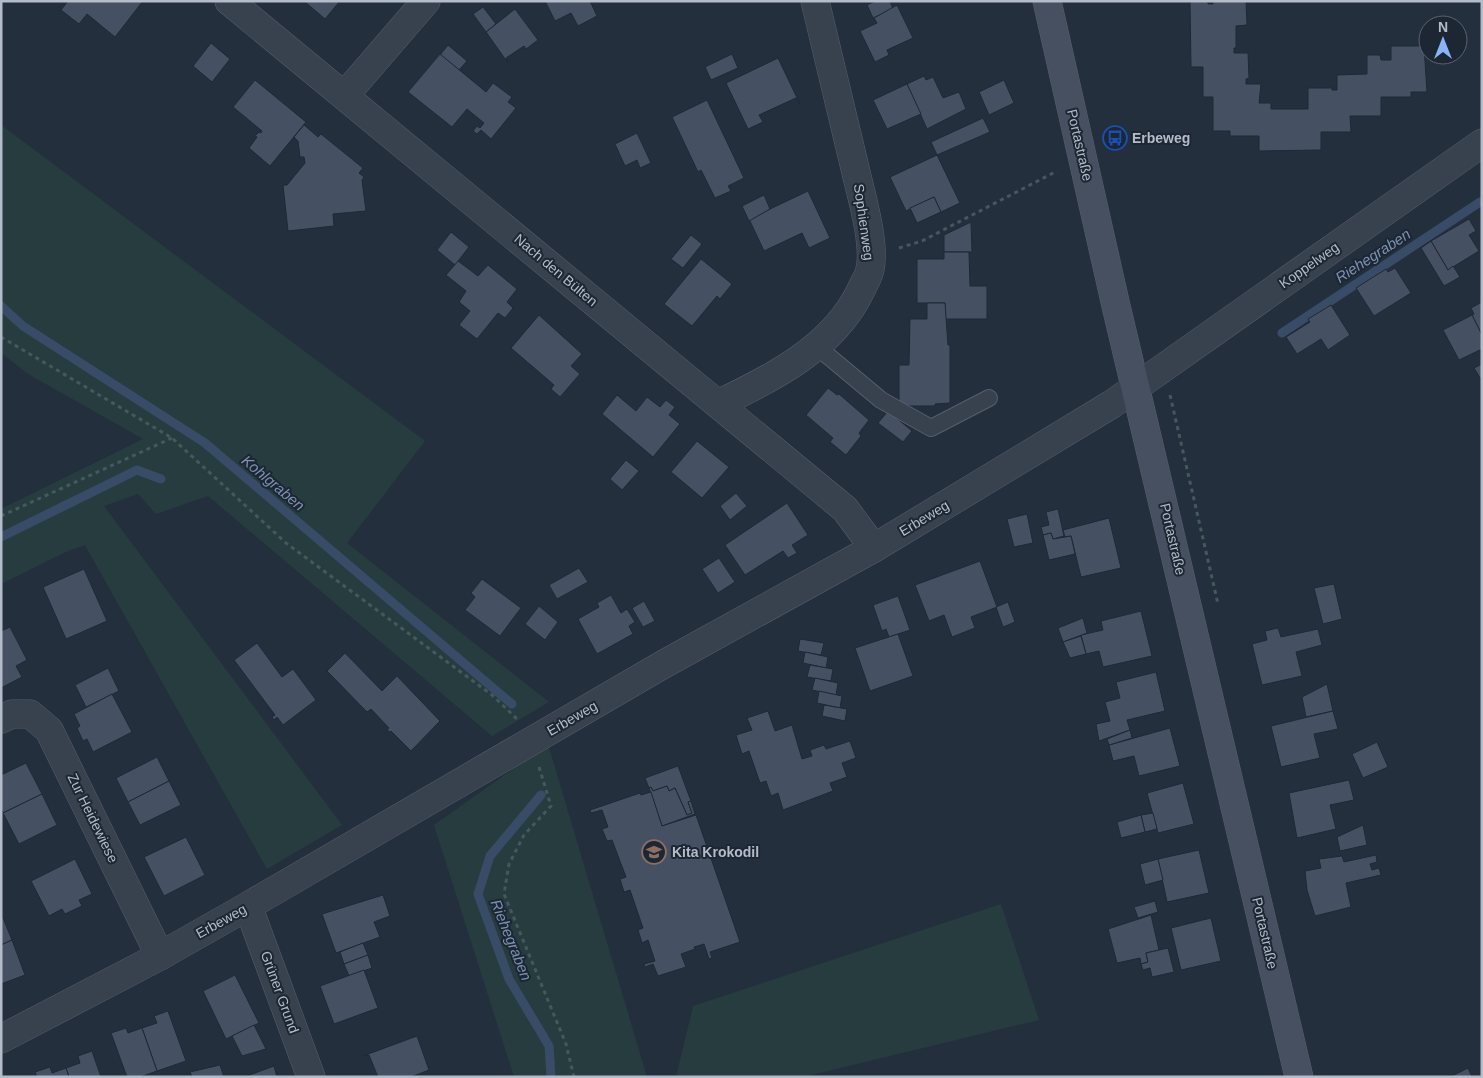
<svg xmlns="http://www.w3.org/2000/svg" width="1483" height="1078" viewBox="0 0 1483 1078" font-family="Arial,sans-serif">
<rect width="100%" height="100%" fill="#242f3e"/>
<!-- green -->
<g fill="#263c3f">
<path d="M1,125L425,441L347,543L549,702L492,736L208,496L156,514L138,494L104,506L342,825L267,869L85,545L68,551L1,584V509L143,439L28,374L1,353Z"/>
<path d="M548,744L647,1077H514L434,825Z"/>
<path d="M1001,904L1039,1020L803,1077H676L693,1006Z"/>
</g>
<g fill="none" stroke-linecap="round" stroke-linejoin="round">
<!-- stream -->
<g stroke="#394c67" stroke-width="9">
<path d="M1,306L23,326L205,443L512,704"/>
<path d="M1282,333L1480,202"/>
<path d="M1,537L137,470L161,479"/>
<path d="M541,795L490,856L478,894L509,979L549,1046L551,1077"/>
</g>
</g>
<!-- building -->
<g fill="#455162" stroke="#1f2835">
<path d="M68,1H143L115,37L87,14L79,24L61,10Z"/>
<path d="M304,1H340L325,19Z"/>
<path d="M545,1H590L597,16L578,26L571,13L555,21Z"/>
<path d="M875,1H890L893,9L873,18L867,5Z"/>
<path d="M1190,1H1208V4H1213V1H1246L1247,25L1236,26V48H1234V53H1248L1249,78L1246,79V84H1261L1259,103H1271V109H1308V88H1332V90H1337V75L1367,74V55H1380L1381,60H1391V46H1424L1427,92H1411V97H1381V116H1350L1351,132H1321V150L1259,151V136H1230V131H1213V97H1203V67H1191Z"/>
<path d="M897,5L913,38L887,50L889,55L875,62L860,31L877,23L874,18Z"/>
<path d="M483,7L496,24L486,32L473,14Z"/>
<path d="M515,9L538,40L526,49L524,46L506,58L508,63L486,32Z"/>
<path d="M211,43L230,59L212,82L193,66Z"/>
<path d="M448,45L467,61L459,70L440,55Z"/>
<path d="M440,54L486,92L493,83L512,97L508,102L516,108L491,139L481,130L477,134L473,131L477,126L480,128L484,123L467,109L452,127L408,92Z"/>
<path d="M732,54L738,68L711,80L705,67Z"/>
<path d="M778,58L800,104L796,98L759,115L763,122L748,129L726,83Z"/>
<path d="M924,76L926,80L933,77L943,98L959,92L966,109L927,129L907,84Z"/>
<path d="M255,80L306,122L270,166L249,148L257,137L255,136L259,132L261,133L262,131L233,107Z"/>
<path d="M1004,80L1014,103L989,115L979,92Z"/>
<path d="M907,84L921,114L887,129L873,100Z"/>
<path d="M707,100L744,178L728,186L731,191L715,198L701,170L698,172L672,117Z"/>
<path d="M983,118L990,132L937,155L931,142Z"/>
<path d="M304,125L318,137L321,134L363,168L359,173L364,177L362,180L366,211L333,214L334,226L288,231L283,185H287L305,163L304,157H300L298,141L294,137Z"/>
<path d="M637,133L651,163L640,168L637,160L625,166L615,144Z"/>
<path d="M937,155L960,203L941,212L934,197L906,211L890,177Z"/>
<path d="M808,191L830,238L809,248L802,233L764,251L749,219Z"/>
<path d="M764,195L770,209L749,221L742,206Z"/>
<path d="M934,197L941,212L917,223L910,208Z"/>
<path d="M1469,219L1476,231L1469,235L1479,251L1448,270L1431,241Z"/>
<path d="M971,222L972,252H944V235Z"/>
<path d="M451,232L469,247L455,265L437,250Z"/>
<path d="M691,235L702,244L683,268L671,259Z"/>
<path d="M1431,241L1448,270L1453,266L1460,277L1444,286L1421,248Z"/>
<path d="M944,252H969L970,286H987V319H945V303H917V259H944Z"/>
<path d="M701,259L732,284L720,299L717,296L692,326L664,304Z"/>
<path d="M458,261L478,276L488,265L517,289L507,302L513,308L505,318L498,313L477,339L459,325L470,311L459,302L466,291L446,275Z"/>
<path d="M1395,268L1411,293L1374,316L1356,288L1386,269L1388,272Z"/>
<path d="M1482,302V335L1472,315L1474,314L1471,308Z"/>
<path d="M927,303H945L948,345H950V403L935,404V406H899V365H909L910,319H927Z"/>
<path d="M1331,305L1350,335L1328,350L1321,339L1297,354L1286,337L1310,322L1308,319Z"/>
<path d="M539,315L582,354L571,366L580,374L560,397L551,389L554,385L511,348Z"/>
<path d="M1472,315L1482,335V349L1459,360L1443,330Z"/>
<path d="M1482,364V381L1474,368Z"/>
<path d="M828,388L837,395L839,394L869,420L859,433L861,436L846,455L830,442L833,438L806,415Z"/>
<path d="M617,395L636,411L647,397L660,407L666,400L675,407L669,415L680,424L653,457L602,414Z"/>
<path d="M888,411L912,431L903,442L878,423Z"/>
<path d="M697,441L729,467L702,498L671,472Z"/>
<path d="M626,460L639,471L622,490L610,479Z"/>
<path d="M736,493L747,506L730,520L720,506Z"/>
<path d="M787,503L808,535L792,545L797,553L788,558L783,551L745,575L725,545Z"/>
<path d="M1058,509L1064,536L1053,539L1051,533L1043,535L1041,527L1049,525L1046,512Z"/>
<path d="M1027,514L1033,543L1014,547L1007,519Z"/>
<path d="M1109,518L1121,568L1081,577L1071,536L1065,537L1063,530Z"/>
<path d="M1051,533L1053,539L1071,536L1075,554L1049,560L1043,535Z"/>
<path d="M719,558L735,582L718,593L702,569Z"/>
<path d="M980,561L997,607L971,617L975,628L952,637L944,615L929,621L915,585Z"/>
<path d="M579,568L588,582L557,599L549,585Z"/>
<path d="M84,569L107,621L66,639L43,587Z"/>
<path d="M482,579L521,608L500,636L465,610L475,597L471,593Z"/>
<path d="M1334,584L1342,619L1323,624L1314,588Z"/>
<path d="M611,595L621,613L627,609L635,622L629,626L633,634L597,654L578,619L599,607L597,603Z"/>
<path d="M898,596L910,630L889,637L886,629L882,631L873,605Z"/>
<path d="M644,601L655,621L643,627L632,608Z"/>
<path d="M1008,602L1015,622L1003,627L996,607Z"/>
<path d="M539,606L558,622L545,640L525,624Z"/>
<path d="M1141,611L1152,656L1103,667L1099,651L1086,654L1081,635L1103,630L1101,621Z"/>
<path d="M1083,618L1087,633L1063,642L1058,628Z"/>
<path d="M10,627L27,660L16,666L22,677L1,688V631Z"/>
<path d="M1278,628L1281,637L1318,629L1322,645L1296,652L1302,676L1262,685L1252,644L1267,640L1265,631Z"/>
<path d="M898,634L913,676L870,691L855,648Z"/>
<path d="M1081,636L1086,654L1070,658L1063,642Z"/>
<path d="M800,639L824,643L821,655L798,651Z"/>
<path d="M257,643L282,677L293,669L316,700L283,725L277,717L274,720L272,717L275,715L234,660Z"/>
<path d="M805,652L828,657L826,668L803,663Z"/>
<path d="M345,653L382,691L397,676L440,721L411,751L391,731L390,732L387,730L389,728L371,709L367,712L327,671Z"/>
<path d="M810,665L833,669L831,681L807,677Z"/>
<path d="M108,668L119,691L86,707L75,685Z"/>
<path d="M1156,672L1165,711L1127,720L1130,730L1099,741L1096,724L1110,721L1105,702L1120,698L1116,682Z"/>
<path d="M815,678L838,683L836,695L812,690Z"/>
<path d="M1327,684L1333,711L1306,717L1302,697Z"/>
<path d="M819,691L842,696L840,708L817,703Z"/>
<path d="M112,694L132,732L93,752L87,739L83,741L77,728L80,726L74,714Z"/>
<path d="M824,705L847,709L845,721L822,716Z"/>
<path d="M768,711L775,731L792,725L802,759L812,756L810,750L824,745L826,749L850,741L856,758L842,763L847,777L830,783L833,791L783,810L778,793L771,796L766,781L760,783L749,751L742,754L736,735L752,730L747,718Z"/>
<path d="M1333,711L1338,729L1314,734L1320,758L1281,767L1271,726Z"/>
<path d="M1170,728L1180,766L1139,776L1134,756L1113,761L1109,745Z"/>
<path d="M1130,730L1132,738L1109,745L1107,739Z"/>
<path d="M1377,742L1388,767L1363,778L1352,754Z"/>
<path d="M157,757L169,781L128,802L116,778Z"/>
<path d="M26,763L42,794L3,813L1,808V775Z"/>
<path d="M678,766L691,801L688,802L692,813L687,815L675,788L669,791L667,786L653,791L651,787L649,788L645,778Z"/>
<path d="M1349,780L1354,800L1330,805L1336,829L1297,838L1289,793Z"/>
<path d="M169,781L181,805L140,825L128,802Z"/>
<path d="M1183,783L1194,824L1158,833L1147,793Z"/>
<path d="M667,786L669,791L675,788L687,815L692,813L688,802L691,801L695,814L662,826L649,788L651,787L653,791Z"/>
<path d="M651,792L662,826L696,815L740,942L710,952L712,958L709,959L704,944L694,947L695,949L681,954L686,967L658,976L653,964L645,967L644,964L655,961L648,940L642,943L638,930L643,928L630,890L624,892L620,879L626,877L612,840L607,841L602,829L608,827L602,810L591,813L590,810L640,793L641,795Z"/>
<path d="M42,794L57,825L19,844L3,813Z"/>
<path d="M1153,813L1157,829L1145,832L1141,815Z"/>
<path d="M1141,815L1145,832L1121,838L1117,822Z"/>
<path d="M1363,825L1367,845L1340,851L1337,837Z"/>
<path d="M186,837L205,875L164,896L144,857Z"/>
<path d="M1199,850L1209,893L1167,902L1158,859Z"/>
<path d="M1376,855L1377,862L1370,864L1372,870L1379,868L1381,875L1346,883L1351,907L1315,916L1307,890L1305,871L1321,868L1319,859L1342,856L1344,862Z"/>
<path d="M75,859L92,894L79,900L82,906L65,914L62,909L49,916L31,881Z"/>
<path d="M1158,859L1163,880L1145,885L1140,864Z"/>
<path d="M383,895L390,916L374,922L380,937L336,953L322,914Z"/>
<path d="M1155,901L1158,912L1138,918L1134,907Z"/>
<path d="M1,913L12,940L1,945Z"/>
<path d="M1151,915L1159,950L1146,953L1148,962L1141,964L1140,958L1117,963L1108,929Z"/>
<path d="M1211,918L1221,961L1181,970L1171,928Z"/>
<path d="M12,940L25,975L1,984V945Z"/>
<path d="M363,943L368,955L344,964L340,952Z"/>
<path d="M1168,948L1174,972L1152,977L1150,968L1143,970L1141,964L1148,962L1146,953Z"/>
<path d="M368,955L372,968L349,976L344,964Z"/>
<path d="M364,970L378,1008L334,1024L320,986Z"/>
<path d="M235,975L259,1023L226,1039L203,991Z"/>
<path d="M168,1011L186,1061L157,1071L142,1028L157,1023L154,1016Z"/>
<path d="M254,1025L266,1049L242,1056L232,1036Z"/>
<path d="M126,1028L128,1033L142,1028L157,1071L140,1077H127L111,1033Z"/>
<path d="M417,1036L429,1070L411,1077H378L369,1055L363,1056Z"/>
<path d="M92,1051L101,1077H69L66,1068L80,1063L78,1056Z"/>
<path d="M220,1065L224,1077H192L190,1072Z"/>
<path d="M274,1066L277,1077H244Z"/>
<path d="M50,1067L52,1073L66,1068L69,1077H37L35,1072Z"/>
<path d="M1468,1068L1472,1077H1453L1452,1076Z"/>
</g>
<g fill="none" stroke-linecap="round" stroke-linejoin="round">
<!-- service casing -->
<g stroke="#565f6c" stroke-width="18">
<path id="service" d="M815,345L881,400L931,428L989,398"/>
</g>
<!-- minor casing -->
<g stroke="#565f6c" stroke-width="29">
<g id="minor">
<path d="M229,1L845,509L874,548"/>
<path d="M345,95L426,1"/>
<path d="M718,404C773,378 834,347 861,290C864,283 869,276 870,269C876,243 860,191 854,164C841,110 828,56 815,1"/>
<path d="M1,719L12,714H30L49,730L160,956"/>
<path d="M248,906L311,1077"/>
<path d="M1,1039L160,956L248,906L664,664L874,548L1112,404L1482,143"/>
</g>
</g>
<!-- secondary casing -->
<g stroke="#565f6c" stroke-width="29">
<path id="secondary" d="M1047,1L1116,306L1299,1077"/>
</g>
<!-- path -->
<g stroke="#44595c" stroke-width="3" stroke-dasharray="4 4" stroke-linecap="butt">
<path d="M899,248L922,241L1057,171"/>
<path d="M1,337L172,438L286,543L492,695L517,719"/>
<path d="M1170,395L1218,604"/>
<path d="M1,516L172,438"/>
<path d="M539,767L551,806L524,835L509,864L504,894L566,1044L574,1077"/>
</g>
<!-- service -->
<use href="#service" stroke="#38414e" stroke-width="16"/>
<!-- minor -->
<use href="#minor" stroke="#38414e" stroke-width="28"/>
<!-- secondary -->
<use href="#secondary" stroke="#465061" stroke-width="28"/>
</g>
<!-- icons -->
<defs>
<g id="bus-ring" transform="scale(1.25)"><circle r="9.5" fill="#1d2633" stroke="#1a4fb4" stroke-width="1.5"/><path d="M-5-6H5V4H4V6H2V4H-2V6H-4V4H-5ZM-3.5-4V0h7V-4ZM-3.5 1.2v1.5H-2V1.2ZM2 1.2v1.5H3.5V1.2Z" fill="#1a4fb4"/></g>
<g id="school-ring" transform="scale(1.25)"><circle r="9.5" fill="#1d2633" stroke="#8d6e63" stroke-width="1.5"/><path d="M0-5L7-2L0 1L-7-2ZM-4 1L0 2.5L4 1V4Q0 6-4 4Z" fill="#8d6e63"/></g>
</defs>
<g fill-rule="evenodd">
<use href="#bus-ring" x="1115" y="138"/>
<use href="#school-ring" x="654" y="852"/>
</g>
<g text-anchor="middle" stroke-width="4" stroke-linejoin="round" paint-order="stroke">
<!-- poi labels -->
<g font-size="14" font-weight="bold" fill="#b4bcc9" stroke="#1d2633" text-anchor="start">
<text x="1132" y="143">Erbeweg</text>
<text x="672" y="857">Kita Krokodil</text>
</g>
<!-- street labels -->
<g font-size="14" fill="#b4bcc9" stroke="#1d2633">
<text transform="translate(1080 145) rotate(77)" y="5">Portastraße</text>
<text transform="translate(864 222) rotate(82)" y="5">Sophienweg</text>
<text transform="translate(1309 265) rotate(-35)" y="5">Koppelweg</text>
<text transform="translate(556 270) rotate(40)" y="5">Nach den Bülten</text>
<text transform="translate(924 518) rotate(-31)" y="5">Erbeweg</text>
<text transform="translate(1173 539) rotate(77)" y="5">Portastraße</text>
<text transform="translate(572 718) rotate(-30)" y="5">Erbeweg</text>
<text transform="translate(93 818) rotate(64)" y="5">Zur Heidewiese</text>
<text transform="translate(221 921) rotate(-29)" y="5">Erbeweg</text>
<text transform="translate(1265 933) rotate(77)" y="5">Portastraße</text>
<text transform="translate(280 992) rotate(70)" y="5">Grüner Grund</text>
</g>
<!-- water labels -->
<g font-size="15" font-style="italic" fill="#7c92b1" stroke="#1d2633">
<text transform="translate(1373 256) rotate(-33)" y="5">Riehegraben</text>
<text transform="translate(273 483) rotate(40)" y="5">Kohlgraben</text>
<text transform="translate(511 940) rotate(68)" y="5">Riehegraben</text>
</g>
</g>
<!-- border -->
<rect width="1483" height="1078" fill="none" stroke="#b4bcc9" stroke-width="5"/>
<!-- north arrow -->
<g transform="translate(1443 40)"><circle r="24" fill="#1d2633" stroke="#59626f"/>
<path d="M0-4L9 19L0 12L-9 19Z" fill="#8ab4f8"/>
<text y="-8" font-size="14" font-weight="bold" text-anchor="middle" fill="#b4bcc9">N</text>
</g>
</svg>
